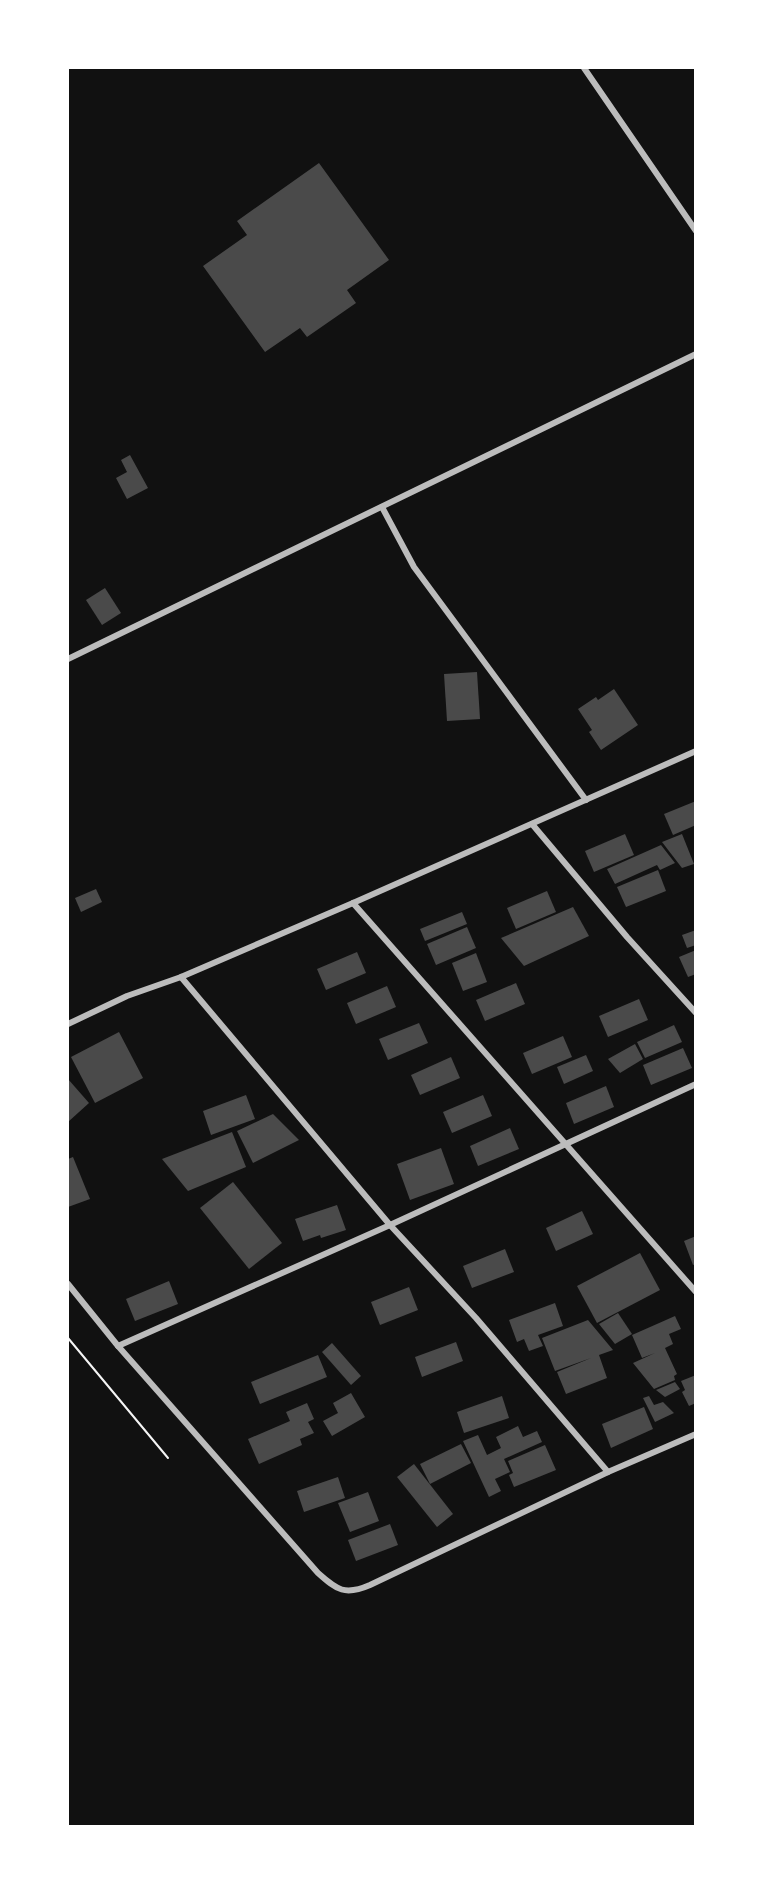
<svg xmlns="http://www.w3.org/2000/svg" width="763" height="1894" viewBox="0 0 763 1894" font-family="'Source Sans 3',sans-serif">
<rect width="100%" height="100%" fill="#111"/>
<!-- building -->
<g fill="#4a4a4a">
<path d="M319,163L389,260L347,290L356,303L307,337L300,328L265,352L203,266L247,235L237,221Z"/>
<path d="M130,455L148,488L127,499L116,478L127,472L121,460Z"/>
<path d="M105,588L121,613L102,625L86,600Z"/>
<path d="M477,672L480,719L447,721L444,674Z"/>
<path d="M614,689L638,725L601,750L589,732L592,730L578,709L596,697L598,700Z"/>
<path d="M696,801V825L673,835L664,814Z"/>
<path d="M625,834L634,855L594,872L585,851Z"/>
<path d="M682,834L694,864L682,868L662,842Z"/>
<path d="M661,845L675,863L660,870L657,865L615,884L607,869Z"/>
<path d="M658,870L666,891L626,907L617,887Z"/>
<path d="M96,889L102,902L81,912L75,898Z"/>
<path d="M547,891L556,912L516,929L507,908Z"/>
<path d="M573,907L589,936L524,966L501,938Z"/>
<path d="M462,912L467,924L425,941L420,929Z"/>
<path d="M467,927L476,948L436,965L427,944Z"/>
<path d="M696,930V945L687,948L682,935Z"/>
<path d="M696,950V974L688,977L679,957Z"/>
<path d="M357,952L366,973L326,990L317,969Z"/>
<path d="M476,953L487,982L463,991L452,963Z"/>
<path d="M516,983L525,1004L485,1021L476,1000Z"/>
<path d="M387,986L396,1007L356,1024L347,1003Z"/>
<path d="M639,999L648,1020L608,1037L599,1016Z"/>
<path d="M419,1023L428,1043L388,1060L379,1039Z"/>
<path d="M674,1025L682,1042L645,1058L637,1042Z"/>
<path d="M119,1032L143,1078L95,1103L71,1057Z"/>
<path d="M563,1036L572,1057L532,1074L523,1053Z"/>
<path d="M635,1044L643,1059L620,1073L608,1059Z"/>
<path d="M683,1048L692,1068L651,1085L643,1065Z"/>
<path d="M586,1055L593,1071L564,1084L557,1067Z"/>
<path d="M451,1057L460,1078L420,1095L411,1075Z"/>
<path d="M68,1079L89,1103L68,1122Z"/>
<path d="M606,1086L614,1107L574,1124L566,1103Z"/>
<path d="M246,1095L255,1119L211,1135L203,1111Z"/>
<path d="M483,1095L492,1116L452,1133L443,1112Z"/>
<path d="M273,1114L299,1140L253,1163L237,1131Z"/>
<path d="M510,1128L519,1149L478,1166L470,1146Z"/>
<path d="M232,1132L246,1167L188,1191L162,1159Z"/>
<path d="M441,1148L454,1184L410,1200L397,1164Z"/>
<path d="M73,1157L90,1199L68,1207V1159Z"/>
<path d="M233,1182L282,1243L249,1269L200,1208Z"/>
<path d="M337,1205L346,1230L321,1238L320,1235L303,1241L295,1219Z"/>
<path d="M582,1211L593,1234L556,1251L546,1228Z"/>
<path d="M696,1236V1264L693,1265L684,1241Z"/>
<path d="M505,1249L514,1272L472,1288L463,1266Z"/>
<path d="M640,1253L660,1290L597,1323L577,1286Z"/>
<path d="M169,1281L178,1304L135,1321L126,1299Z"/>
<path d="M409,1287L418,1310L380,1325L371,1302Z"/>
<path d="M555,1303L563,1326L538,1335L543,1346L529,1351L524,1339L517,1342L509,1320Z"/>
<path d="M618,1313L632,1334L615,1344L599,1324Z"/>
<path d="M675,1316L681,1329L669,1334L673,1344L665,1348L677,1374L674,1376L675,1380L654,1389L633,1363L655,1353L642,1358L632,1335Z"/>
<path d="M588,1320L613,1350L599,1355L607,1378L566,1394L557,1372L591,1358L555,1371L542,1338Z"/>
<path d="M456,1342L463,1361L422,1377L415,1357Z"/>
<path d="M332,1343L361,1376L351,1385L322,1352Z"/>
<path d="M318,1355L327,1377L260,1404L251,1382Z"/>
<path d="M696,1375V1403L689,1406L682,1392L685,1390L681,1381Z"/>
<path d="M675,1382L680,1389L665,1397L656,1390Z"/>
<path d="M351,1393L365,1417L332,1436L323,1421L338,1413L333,1403Z"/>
<path d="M502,1396L509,1418L464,1433L457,1412Z"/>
<path d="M649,1396L654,1405L663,1402L674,1413L655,1422L643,1398Z"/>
<path d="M307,1403L314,1419L308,1422L314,1433L300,1439L302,1445L259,1464L248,1439L290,1421L286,1412Z"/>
<path d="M644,1407L653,1429L611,1448L602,1424Z"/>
<path d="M518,1426L523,1437L537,1431L542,1442L504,1459L510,1472L495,1479L501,1491L489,1497L463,1441L478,1435L487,1455L501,1448L496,1437Z"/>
<path d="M461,1444L471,1463L430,1484L420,1464Z"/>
<path d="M545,1445L556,1470L514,1487L509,1475L513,1473L508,1461Z"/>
<path d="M414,1464L453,1514L437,1527L397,1477Z"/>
<path d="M338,1477L345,1498L304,1512L297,1491Z"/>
<path d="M368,1492L379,1521L350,1532L338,1503Z"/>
<path d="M390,1524L398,1545L356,1561L348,1540Z"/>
</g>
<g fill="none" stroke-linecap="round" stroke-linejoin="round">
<!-- path -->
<path stroke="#f5f5f5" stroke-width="2" d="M68,1338L168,1458"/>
<!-- minor -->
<g stroke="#bcbcbc" stroke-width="6">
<path d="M584,68L696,231"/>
<path d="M382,507L414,567L586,800"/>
<path d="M68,659L696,354"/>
<path d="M532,824L627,937L696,1013"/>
<path d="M353,903L696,1292"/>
<path d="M181,977L390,1225L476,1318L608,1472"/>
<path d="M68,1024L127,996L181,977L353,903L696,751"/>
<path d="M68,1284L118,1346L318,1573C337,1590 345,1596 370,1585L608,1472L696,1434"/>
<path d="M118,1346L390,1225L696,1084"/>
</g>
</g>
<!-- border -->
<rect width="763" height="1894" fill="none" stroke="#ffffff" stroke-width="138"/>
</svg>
